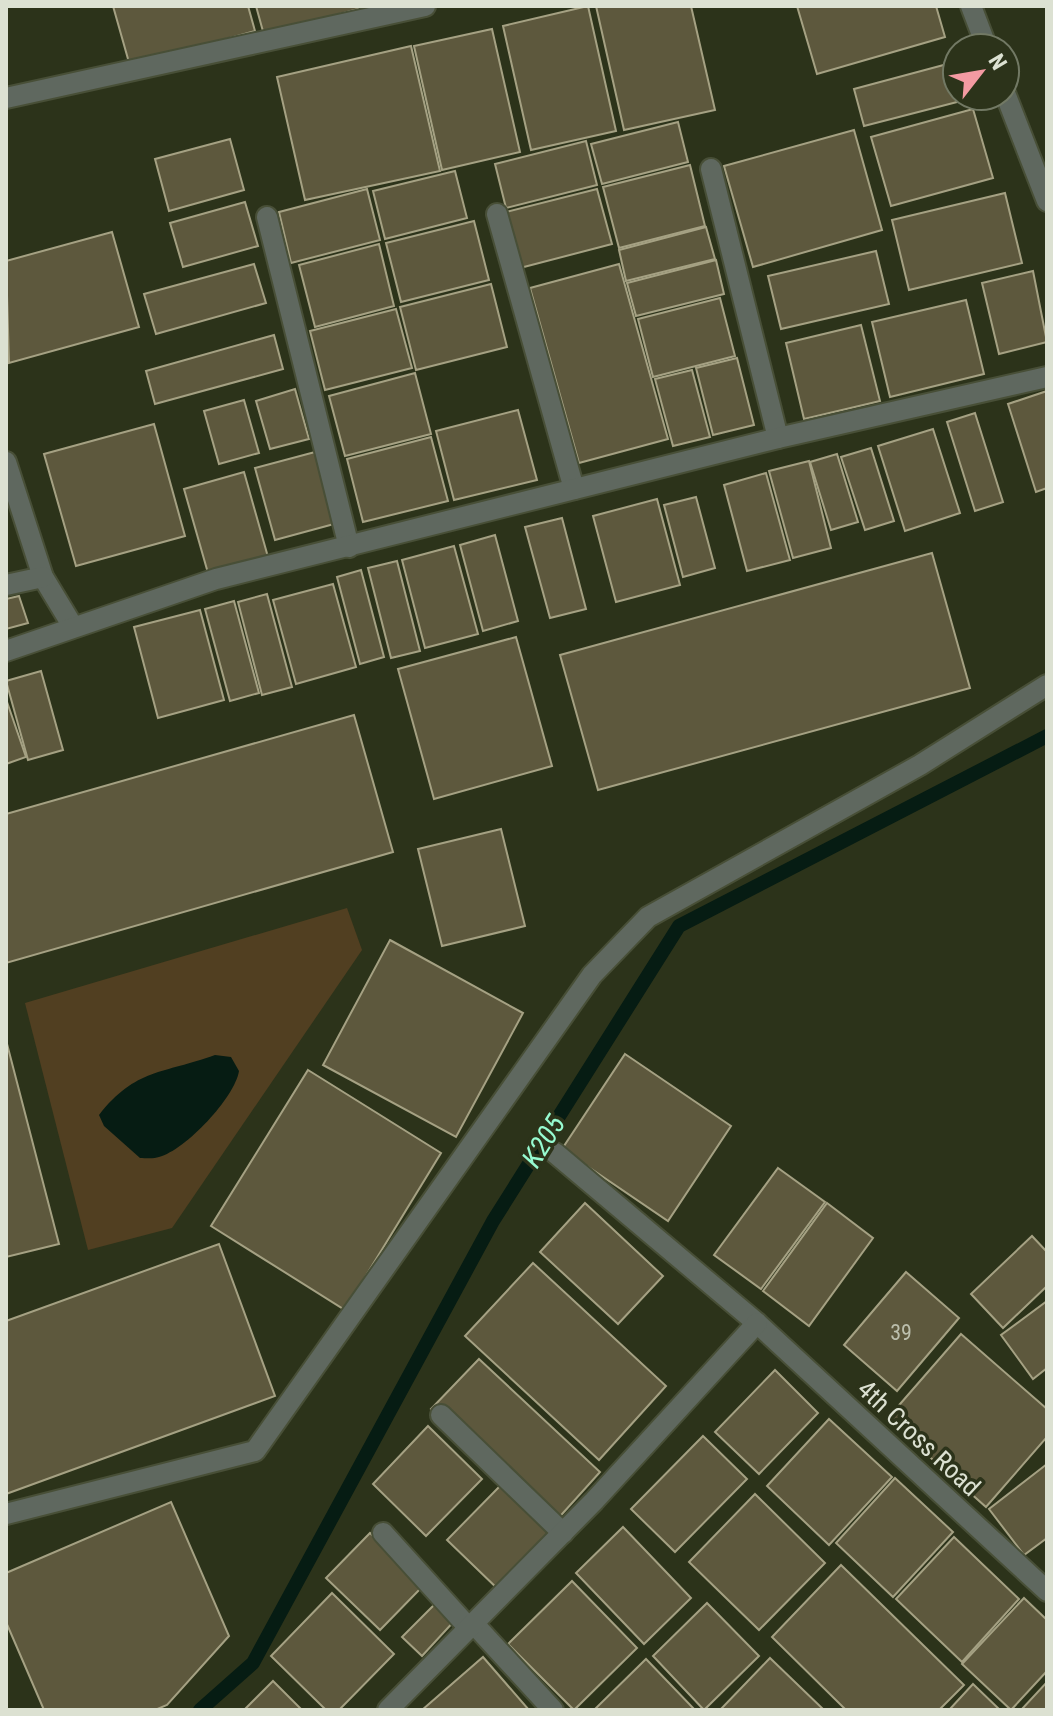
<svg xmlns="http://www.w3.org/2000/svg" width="1053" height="1716" viewBox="0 0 1053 1716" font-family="'Roboto Condensed',sans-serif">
<rect width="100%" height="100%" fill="#2c331a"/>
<!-- green -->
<path fill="#513f21" d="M347,908L362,950L172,1228L88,1250L25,1003Z"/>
<!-- water -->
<path fill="#061c13" d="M215,1055L231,1057L239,1071C235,1097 186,1150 159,1157C154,1159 145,1158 140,1158L104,1126L99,1115C136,1068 163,1074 215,1055Z"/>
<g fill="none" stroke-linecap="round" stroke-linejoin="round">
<!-- stream -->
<path stroke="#061c13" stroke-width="14" d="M200,1710L253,1663L493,1221L679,926L1047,736"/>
</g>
<!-- building -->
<g fill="#5d583d" stroke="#a5a183" stroke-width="2">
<path d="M113,6H248L255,31L130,66Z"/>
<path d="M256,6H358V9L264,35Z"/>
<path d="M588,6L616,131L531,150L503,26Z"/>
<path d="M596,6H691L715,110L624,130Z"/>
<path d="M797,6H936L945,37L817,74Z"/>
<path d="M492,29L520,152L442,170L414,46Z"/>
<path d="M411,46L440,171L305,200L277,77Z"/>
<path d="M951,63L961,101L864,126L854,89Z"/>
<path d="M973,109L993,178L891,206L871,137Z"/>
<path d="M678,122L688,162L602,184L591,144Z"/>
<path d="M854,130L882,230L753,267L724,166Z"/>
<path d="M230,139L244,190L169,211L155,159Z"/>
<path d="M586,141L597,185L506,208L495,164Z"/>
<path d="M690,165L705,226L619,248L603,187Z"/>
<path d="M455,171L467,218L385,239L373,191Z"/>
<path d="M367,189L380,240L291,263L279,212Z"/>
<path d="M597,189L612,244L520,268L506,212Z"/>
<path d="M1005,193L1022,263L909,290L892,220Z"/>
<path d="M245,202L258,246L183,267L170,223Z"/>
<path d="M474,221L489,280L401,302L386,243Z"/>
<path d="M706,227L715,259L626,281L619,250Z"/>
<path d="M112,232L139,327L9,363L6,261Z"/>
<path d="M379,244L394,306L315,327L299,265Z"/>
<path d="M876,251L889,304L781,329L768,276Z"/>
<path d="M716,260L724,294L636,316L627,283Z"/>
<path d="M254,264L266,303L156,334L144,294Z"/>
<path d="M619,264L668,439L579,463L530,288Z"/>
<path d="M1033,271L1047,342L999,354L982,283Z"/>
<path d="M491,284L507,347L416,370L400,307Z"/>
<path d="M720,298L735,356L653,377L638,319Z"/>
<path d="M966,300L984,374L890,397L872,322Z"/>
<path d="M396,309L412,368L325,390L310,331Z"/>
<path d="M861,325L880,401L804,419L786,343Z"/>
<path d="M274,335L283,369L155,404L146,371Z"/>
<path d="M737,358L754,425L713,435L696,368Z"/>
<path d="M692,370L710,437L673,446L655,379Z"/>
<path d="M415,373L431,434L345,456L329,396Z"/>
<path d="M295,389L309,439L270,449L256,401Z"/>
<path d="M1047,391V488L1036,492L1008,404Z"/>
<path d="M244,400L259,453L219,464L204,411Z"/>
<path d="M518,410L537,480L454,500L436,431Z"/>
<path d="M975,413L1003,502L975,511L947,422Z"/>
<path d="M154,424L185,536L76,566L44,454Z"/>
<path d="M933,429L960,513L905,531L878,446Z"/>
<path d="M431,437L448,501L363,522L347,459Z"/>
<path d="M871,448L894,521L865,530L841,457Z"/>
<path d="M315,452L334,524L275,540L255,468Z"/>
<path d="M837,454L858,522L831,530L810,462Z"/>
<path d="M809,461L831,548L793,558L769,471Z"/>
<path d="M244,472L268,557L208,573L184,489Z"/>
<path d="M766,473L790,560L747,571L724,485Z"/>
<path d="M696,497L715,568L683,577L664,505Z"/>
<path d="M657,499L680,585L616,602L593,516Z"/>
<path d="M562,518L586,609L550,618L525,527Z"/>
<path d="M495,535L518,621L483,631L460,545Z"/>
<path d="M454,546L478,634L425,648L402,560Z"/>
<path d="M932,553L970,688L598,790L560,655Z"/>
<path d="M397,561L420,651L391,658L368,568Z"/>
<path d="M361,570L384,657L360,664L337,577Z"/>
<path d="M333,584L356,667L296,684L273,600Z"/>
<path d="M267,594L292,687L262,695L238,602Z"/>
<path d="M19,596L28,623L6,629V599Z"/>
<path d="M234,601L259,693L230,701L205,609Z"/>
<path d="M200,610L224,700L158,718L134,627Z"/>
<path d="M516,637L552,766L434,799L398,669Z"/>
<path d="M41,671L63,750L28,760L6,681Z"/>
<path d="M6,699L26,757L6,764Z"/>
<path d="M354,715L393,852L6,963V814Z"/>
<path d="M501,829L525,926L442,946L418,849Z"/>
<path d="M390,940L523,1013L456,1137L323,1065Z"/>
<path d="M6,1040L59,1244L6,1257Z"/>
<path d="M625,1054L731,1126L668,1221L562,1149Z"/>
<path d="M308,1070L441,1153L345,1310L211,1226Z"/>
<path d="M778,1168L825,1202L761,1289L714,1255Z"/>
<path d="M585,1203L663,1276L618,1324L540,1252Z"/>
<path d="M827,1203L873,1238L809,1326L763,1291Z"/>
<path d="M1032,1236L1047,1252V1286L1003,1328L971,1294Z"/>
<path d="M219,1244L275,1396L6,1494V1321Z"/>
<path d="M533,1263L666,1386L599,1460L465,1336Z"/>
<path d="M906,1272L959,1318L897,1391L844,1345Z"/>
<path d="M1047,1301V1368L1033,1379L1001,1335Z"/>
<path d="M961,1334L1047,1409V1437L986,1507L887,1419Z"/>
<path d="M479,1359L600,1472L554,1523L431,1409Z"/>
<path d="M775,1370L818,1413L759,1474L715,1432Z"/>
<path d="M829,1419L892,1477L829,1545L767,1486Z"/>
<path d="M428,1426L482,1479L426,1536L373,1484Z"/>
<path d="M703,1436L747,1479L675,1552L631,1509Z"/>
<path d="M1047,1464V1538L1024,1555L989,1509Z"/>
<path d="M895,1478L953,1532L893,1597L836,1543Z"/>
<path d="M501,1485L554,1537L501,1592L447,1540Z"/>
<path d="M755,1494L825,1563L759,1630L689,1562Z"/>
<path d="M171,1502L229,1636L167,1705L155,1710H44L6,1622V1573Z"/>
<path d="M623,1527L691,1598L644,1644L576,1573Z"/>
<path d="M370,1533L423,1586L380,1630L326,1578Z"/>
<path d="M954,1537L1019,1599L962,1662L896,1599Z"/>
<path d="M841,1565L964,1685L939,1710H846L772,1637Z"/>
<path d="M572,1581L637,1648L574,1710L508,1644Z"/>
<path d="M332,1593L394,1654L339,1710H326L271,1656Z"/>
<path d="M1024,1598L1047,1620V1671L1011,1710L962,1664Z"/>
<path d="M439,1600L457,1618L422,1656L402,1637Z"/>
<path d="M707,1603L759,1656L704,1710L653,1656Z"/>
<path d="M483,1657L529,1710H422Z"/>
<path d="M770,1658L824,1710H720Z"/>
<path d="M646,1659L695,1710H594Z"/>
<path d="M273,1681L302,1710H244Z"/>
<path d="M1047,1682V1710H1021Z"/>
<path d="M973,1684L1000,1710H949Z"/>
</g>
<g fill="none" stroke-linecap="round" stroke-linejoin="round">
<!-- street casing -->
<g stroke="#484f37" stroke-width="24">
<g id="street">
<path d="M971,6L987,48"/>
<path d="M1005,93L1047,201"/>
<path d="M6,98L425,6"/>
<path d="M711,169L778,438"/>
<path d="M497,214L574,489"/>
<path d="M267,217L349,547"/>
<path d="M6,462L43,577L72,625"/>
<path d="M6,585L43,577"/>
<path d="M6,651L216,579L778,438L1047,377"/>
<path d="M555,1153L757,1323L1047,1591"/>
<path d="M441,1415L563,1533"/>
<path d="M6,1514L255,1451L592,975L648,917L920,765L1047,685"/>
<path d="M383,1533L469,1628"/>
<path d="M474,1624L553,1710"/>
<path d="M388,1710L594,1501L757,1323"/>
</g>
</g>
<!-- street -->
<use href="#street" stroke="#5f685f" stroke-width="20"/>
</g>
<g text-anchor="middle" stroke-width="7" stroke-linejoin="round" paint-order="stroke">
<!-- number labels -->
<g font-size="22" fill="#bcbfad">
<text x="901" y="1340">39</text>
</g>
<!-- street labels -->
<g font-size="26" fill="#dce1d2" stroke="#2c331a">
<text transform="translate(919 1438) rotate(43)" y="9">4th Cross Road</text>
</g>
<!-- water labels -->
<g font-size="28" font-style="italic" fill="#97fbd1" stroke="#2c331a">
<text transform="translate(543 1141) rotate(-58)" y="10">K205</text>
</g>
</g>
<!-- border -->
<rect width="1053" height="1716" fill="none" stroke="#dce1d2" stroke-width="16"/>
<!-- north arrow -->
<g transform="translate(981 72) rotate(59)"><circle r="38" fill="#2c331a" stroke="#727964" stroke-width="2"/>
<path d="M0-6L14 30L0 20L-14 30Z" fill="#f49aa2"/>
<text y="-12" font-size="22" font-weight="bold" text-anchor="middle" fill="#dce1d2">N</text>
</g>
</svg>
